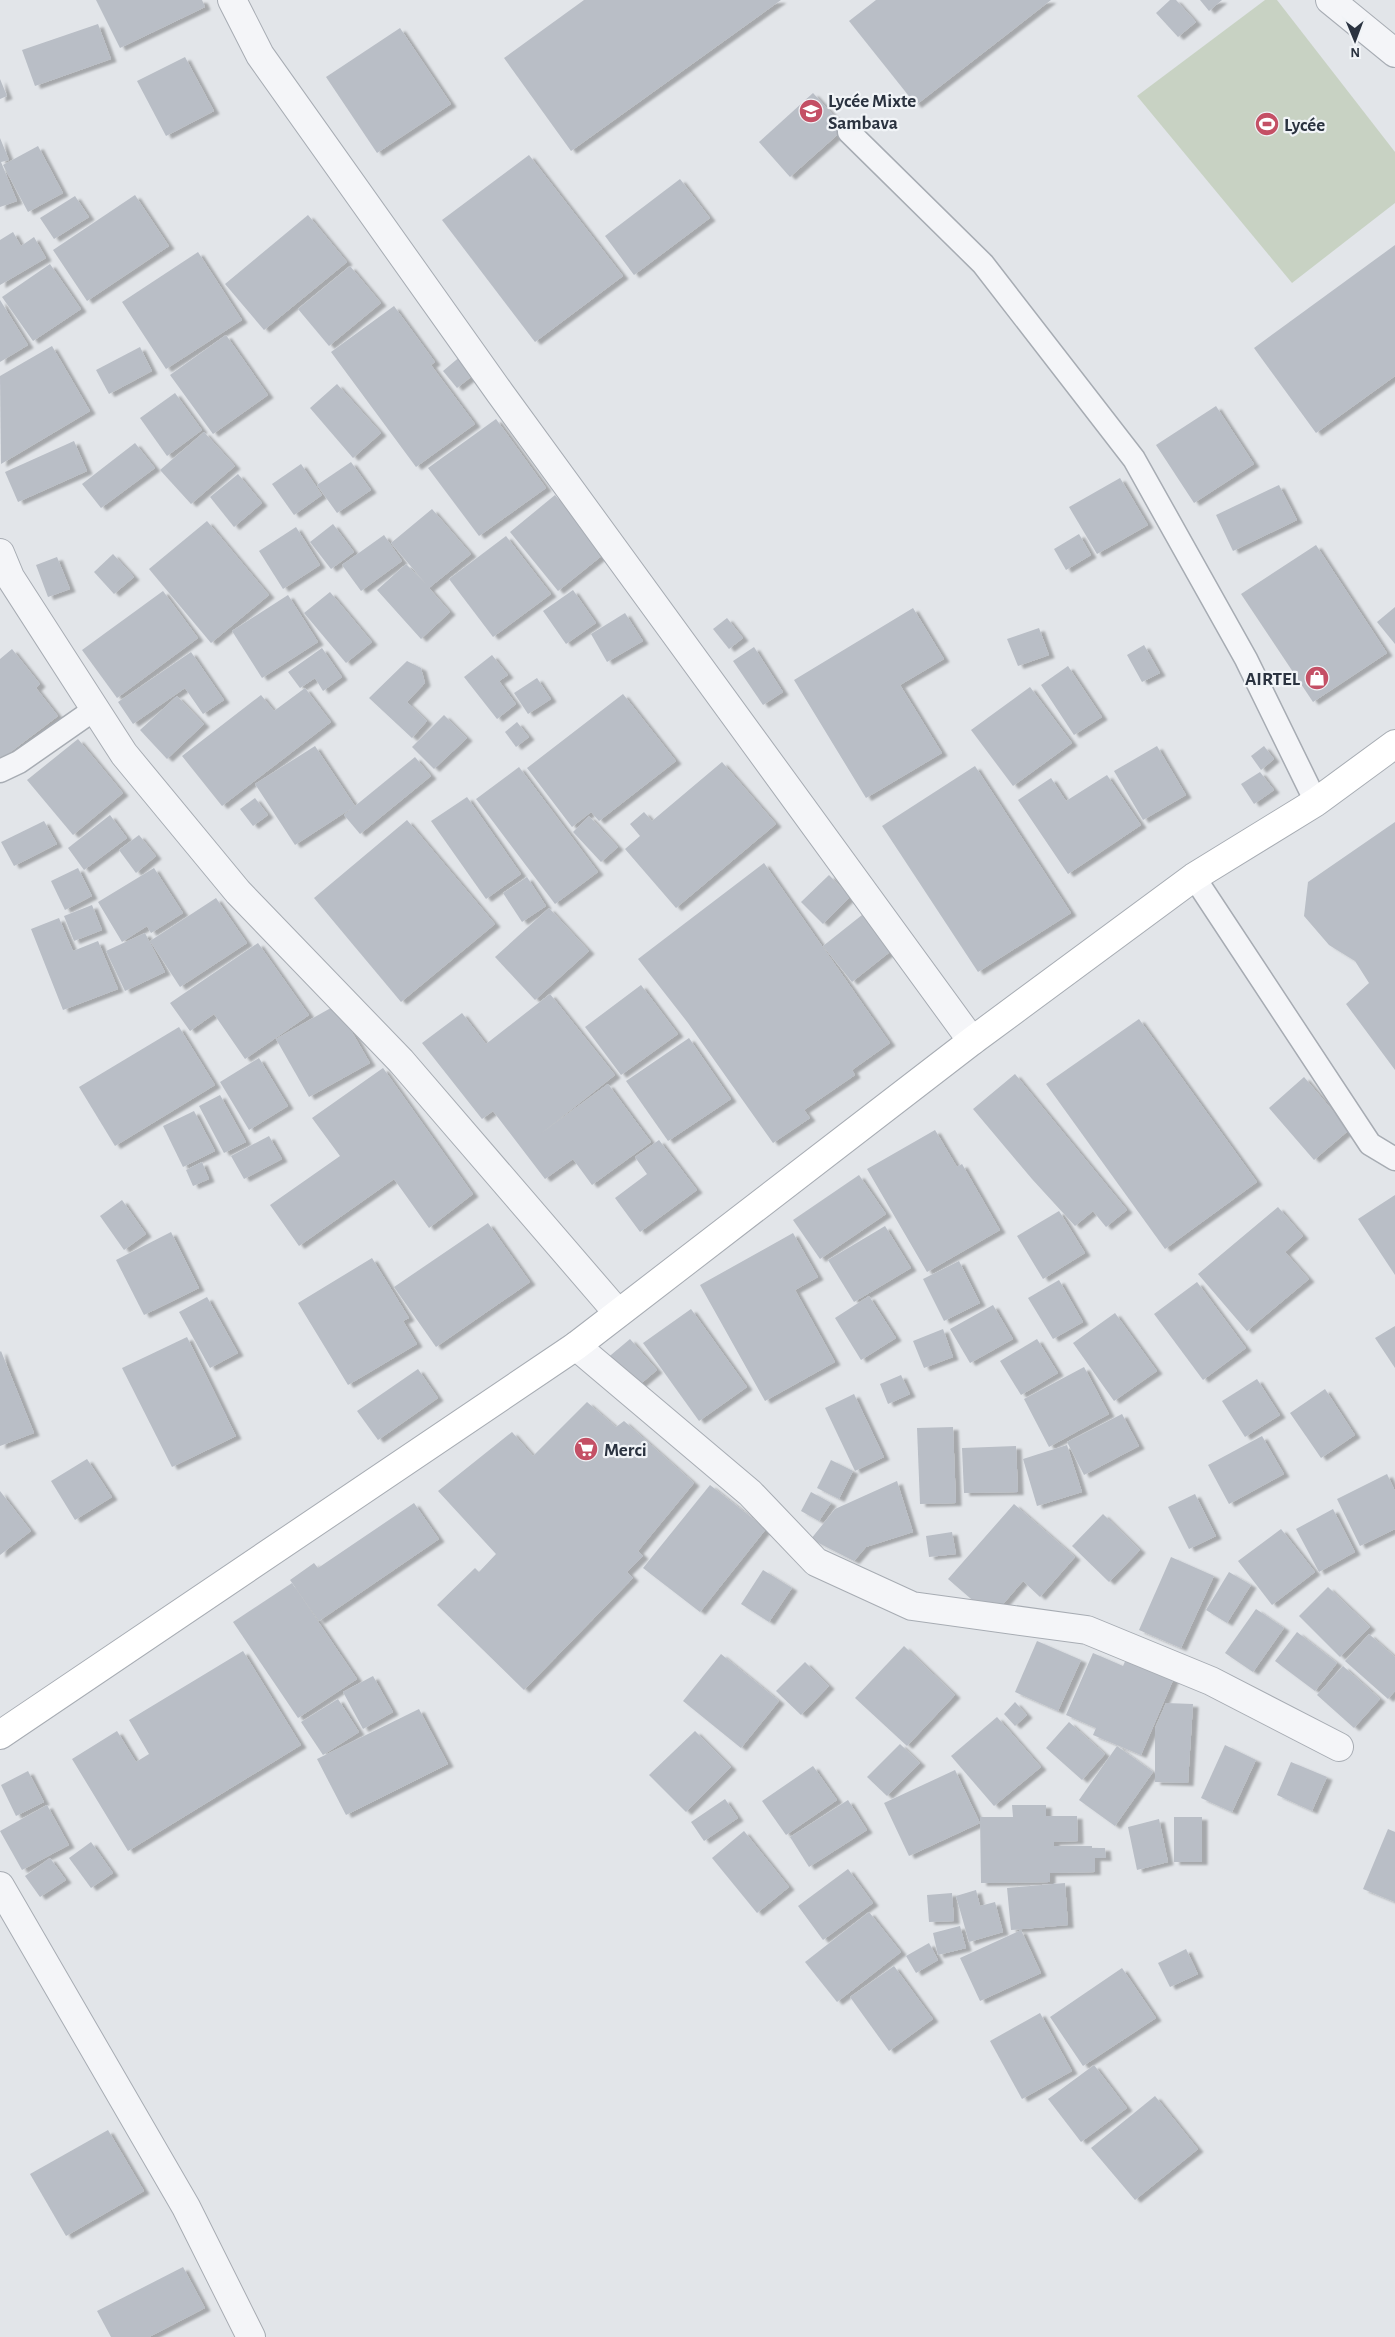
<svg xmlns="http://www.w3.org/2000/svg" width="1395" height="2337" viewBox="0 0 1395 2337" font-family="'Alegreya Sans',sans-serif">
<defs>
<filter id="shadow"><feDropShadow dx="5.5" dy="3" stdDeviation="1" flood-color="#0004"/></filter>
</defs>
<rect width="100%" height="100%" fill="#e2e5e9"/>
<!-- green -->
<path fill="#c8d2c3" d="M1265,0H1277L1395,152V203L1292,283L1137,96Z"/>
<!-- building -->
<g fill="#b9bec6" filter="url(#shadow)">
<path d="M96,0H202L205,7L120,48Z"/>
<path d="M584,0H781L571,151L504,58Z"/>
<path d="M876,0H1051L916,105L849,21Z"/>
<path d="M1170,0H1176L1196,22L1178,37L1156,13Z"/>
<path d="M1200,0H1222L1209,11Z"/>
<path d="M98,24L111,59L35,86L22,50Z"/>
<path d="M400,28L451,104L377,153L326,77Z"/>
<path d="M185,57L214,111L166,136L137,81Z"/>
<path d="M0,79L7,96L0,99Z"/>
<path d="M813,93L845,128L790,177L759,142Z"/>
<path d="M0,138L9,160L1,162L17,201L0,207Z"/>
<path d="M38,146L63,193L28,212L3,165Z"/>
<path d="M529,155L623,276L535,342L442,220Z"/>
<path d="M680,179L710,218L634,275L605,236Z"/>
<path d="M135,195L169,246L87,301L53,250Z"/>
<path d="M75,196L89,217L54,239L40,218Z"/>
<path d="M308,215L347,262L264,330L225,284Z"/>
<path d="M13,232L21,246L34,237L46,258L0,285V240Z"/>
<path d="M1395,245V376L1316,433L1254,348Z"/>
<path d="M198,252L242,320L166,369L122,302Z"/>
<path d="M50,264L81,309L33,341L2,297Z"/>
<path d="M350,266L381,303L329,346L298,309Z"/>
<path d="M0,300L28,345L0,362Z"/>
<path d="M394,306L435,362L431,365L475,424L416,467L331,352Z"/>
<path d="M226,335L268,395L213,434L170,375Z"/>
<path d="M52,346L90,411L1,464L0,376Z"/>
<path d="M140,347L152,371L109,394L96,370Z"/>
<path d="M462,355L476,373L457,388L443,371Z"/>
<path d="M337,384L381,433L353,458L310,408Z"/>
<path d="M175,393L202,430L167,456L140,418Z"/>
<path d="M1216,406L1254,464L1194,503L1156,445Z"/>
<path d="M496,419L546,488L479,536L428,468Z"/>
<path d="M204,432L235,466L191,504L160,470Z"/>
<path d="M74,441L87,471L18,502L5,472Z"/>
<path d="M135,443L155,468L101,508L82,484Z"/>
<path d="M351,462L371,490L337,513L317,485Z"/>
<path d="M301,464L322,495L294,515L272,484Z"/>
<path d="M238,474L262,503L234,527L210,497Z"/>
<path d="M1120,478L1148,525L1097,554L1069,507Z"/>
<path d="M1279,485L1297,520L1233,551L1216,515Z"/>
<path d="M555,495L604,554L558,591L510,532Z"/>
<path d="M432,509L471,554L429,588L450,612L421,639L377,590L406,564L426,584L391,543Z"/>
<path d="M207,521L269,595L211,643L149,569Z"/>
<path d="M333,524L354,552L331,569L310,542Z"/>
<path d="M296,527L320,565L283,589L259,551Z"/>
<path d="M1079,534L1091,555L1066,570L1054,549Z"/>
<path d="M384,535L402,561L361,591L342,565Z"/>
<path d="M506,536L551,594L493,637L449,579Z"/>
<path d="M1316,545L1387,653L1313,702L1241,594Z"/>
<path d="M113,554L134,577L114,594L94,572Z"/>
<path d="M57,557L70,589L48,597L36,565Z"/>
<path d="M573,590L596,623L566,644L543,611Z"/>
<path d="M163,591L198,638L117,698L82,650Z"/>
<path d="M330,592L372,642L346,663L304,613Z"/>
<path d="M288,595L318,642L262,678L232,631Z"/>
<path d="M1395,607V644L1377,622Z"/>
<path d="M913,608L944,659L900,685L942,753L866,798L794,680Z"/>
<path d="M625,613L643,641L607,662L591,634Z"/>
<path d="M727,618L743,638L729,649L713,629Z"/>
<path d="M1039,628L1049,655L1018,666L1007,639Z"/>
<path d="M1144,645L1160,673L1142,682L1127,655Z"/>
<path d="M754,647L783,692L763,705L733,661Z"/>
<path d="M322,648L342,677L323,691L315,678L300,688L288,672Z"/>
<path d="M12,649L40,684L36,688L58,716L0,760V659Z"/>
<path d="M191,652L224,700L203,714L185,688L133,724L118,702Z"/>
<path d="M492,655L508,675L499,681L516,704L497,719L464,677Z"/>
<path d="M407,661L421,668L425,683L407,702L427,721L412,738L369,698Z"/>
<path d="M1068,666L1102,717L1074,735L1041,685Z"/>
<path d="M537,678L551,699L528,714L514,693Z"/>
<path d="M1030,687L1072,743L1013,786L971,730Z"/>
<path d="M305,688L331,722L222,806L182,756L261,695L274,711Z"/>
<path d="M623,694L676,761L599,821L591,812L572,827L527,768Z"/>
<path d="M177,696L204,724L167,759L140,730Z"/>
<path d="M444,715L467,738L434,769L412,747Z"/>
<path d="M517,722L529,737L516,747L505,732Z"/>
<path d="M78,739L123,793L73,835L27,780Z"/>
<path d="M315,746L355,806L295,845L255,784Z"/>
<path d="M1157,746L1186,795L1143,820L1114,771Z"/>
<path d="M1264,746L1274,759L1261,770L1251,756Z"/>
<path d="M415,757L431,776L360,834L344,815Z"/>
<path d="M722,762L776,824L676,908L625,849L640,836L630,824L644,812L652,821Z"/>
<path d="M975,766L1071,913L978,972L882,826Z"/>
<path d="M519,767L598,872L555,904L476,799Z"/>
<path d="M1260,772L1274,790L1254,804L1241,784Z"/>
<path d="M1107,775L1141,825L1068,874L1018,800L1051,778L1066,801Z"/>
<path d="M467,797L521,874L486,899L431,821Z"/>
<path d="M255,798L268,815L253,826L240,809Z"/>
<path d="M110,815L127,838L84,870L68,848Z"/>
<path d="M589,816L618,847L601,862L573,832Z"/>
<path d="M407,820L495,924L401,1002L314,898Z"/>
<path d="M44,821L57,844L14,866L1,842Z"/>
<path d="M1395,822V1070L1346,1004L1369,983L1355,961L1329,945L1304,916L1308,882Z"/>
<path d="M139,835L156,856L136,873L119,850Z"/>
<path d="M764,863L890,1043L852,1070L855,1075L804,1110L810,1118L773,1143L688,1023L638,959Z"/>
<path d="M78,868L92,896L65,910L51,881Z"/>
<path d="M154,868L183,913L151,933L147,926L122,942L98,902Z"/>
<path d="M829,875L850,897L823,924L801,902Z"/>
<path d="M527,877L546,906L522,922L503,893Z"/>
<path d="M216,898L247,943L180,987L150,941Z"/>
<path d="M92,905L102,930L74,941L64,916Z"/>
<path d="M549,908L589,951L535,1000L495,957Z"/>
<path d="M862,915L891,951L852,982L823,946Z"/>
<path d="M59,918L73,951L98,941L118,989L63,1010L31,929Z"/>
<path d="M145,933L165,972L125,991L106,951Z"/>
<path d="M258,943L309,1015L245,1059L214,1014L190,1031L170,1003Z"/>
<path d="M641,985L678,1034L621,1075L585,1027Z"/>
<path d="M550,994L615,1075L539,1135L608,1084L651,1142L592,1185L573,1159L545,1179L493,1111L482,1119L422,1043L462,1013L486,1044Z"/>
<path d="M336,1005L370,1063L309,1097L276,1039Z"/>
<path d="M1139,1019L1257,1182L1165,1249L1046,1084Z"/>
<path d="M179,1027L215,1085L115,1146L79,1087Z"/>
<path d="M689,1038L731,1099L668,1141L626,1081Z"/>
<path d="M259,1058L288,1106L249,1130L220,1082Z"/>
<path d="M383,1068L473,1194L429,1228L394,1179L299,1246L270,1205L340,1156L312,1118Z"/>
<path d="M1015,1074L1127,1210L1106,1227L1093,1211L1075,1226L1032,1179L973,1109Z"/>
<path d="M1304,1077L1349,1130L1314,1160L1269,1108Z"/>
<path d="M220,1095L246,1142L224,1153L199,1106Z"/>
<path d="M194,1111L215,1151L183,1167L163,1126Z"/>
<path d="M935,1130L957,1167L962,1164L1000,1230L927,1272L867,1169Z"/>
<path d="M269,1136L282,1159L244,1179L231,1156Z"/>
<path d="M659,1140L697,1190L640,1232L615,1198L647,1174L635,1157Z"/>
<path d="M202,1162L209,1179L193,1186L186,1170Z"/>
<path d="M859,1175L886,1214L820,1259L793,1220Z"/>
<path d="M1395,1195V1275L1358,1219Z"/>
<path d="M122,1200L146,1234L124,1250L100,1216Z"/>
<path d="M1278,1207L1303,1236L1285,1252L1309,1279L1247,1331L1198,1274Z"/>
<path d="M1059,1211L1085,1253L1043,1279L1017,1236Z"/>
<path d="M488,1223L530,1282L436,1347L394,1287Z"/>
<path d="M885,1226L911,1268L854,1302L828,1260Z"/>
<path d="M171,1232L199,1288L144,1315L116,1260Z"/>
<path d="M793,1233L818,1277L795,1290L835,1362L765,1401L700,1285Z"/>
<path d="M372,1258L409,1318L403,1321L417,1344L348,1385L298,1303Z"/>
<path d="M959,1261L980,1303L944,1321L923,1279Z"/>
<path d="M1059,1280L1083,1322L1053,1339L1028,1298Z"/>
<path d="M1197,1282L1246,1348L1203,1380L1154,1314Z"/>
<path d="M869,1296L896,1338L861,1360L835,1318Z"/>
<path d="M207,1297L238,1353L210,1368L179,1312Z"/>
<path d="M993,1305L1013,1339L970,1363L950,1329Z"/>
<path d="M691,1309L747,1387L699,1421L643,1343Z"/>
<path d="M1115,1313L1157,1371L1114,1401L1073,1343Z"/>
<path d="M1395,1326V1368L1375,1338Z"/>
<path d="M943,1329L953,1357L924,1368L913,1341Z"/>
<path d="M187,1337L236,1436L172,1467L122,1368Z"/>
<path d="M630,1339L657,1370L632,1391L605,1360Z"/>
<path d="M1037,1339L1058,1373L1021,1395L1000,1361Z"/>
<path d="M1,1351L34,1433L0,1446V1352Z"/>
<path d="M1084,1367L1109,1414L1049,1447L1024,1399Z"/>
<path d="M418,1369L438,1398L378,1440L357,1411Z"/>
<path d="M901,1375L910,1394L888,1404L880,1384Z"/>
<path d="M1257,1379L1280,1415L1245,1437L1222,1401Z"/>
<path d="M1325,1389L1355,1435L1321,1458L1290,1413Z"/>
<path d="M854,1394L884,1457L855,1471L825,1408Z"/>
<path d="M587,1402L616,1427L624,1421L694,1483L638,1551L643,1556L627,1572L633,1578L524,1690L437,1605L475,1568L479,1572L496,1554L438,1491L512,1432L533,1456Z"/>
<path d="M1122,1414L1139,1446L1084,1475L1067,1442Z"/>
<path d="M953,1427L956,1503L920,1504L917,1428Z"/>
<path d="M1262,1436L1284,1474L1229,1504L1208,1465Z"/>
<path d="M1067,1445L1082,1492L1037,1506L1023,1459Z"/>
<path d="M1016,1446L1018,1492L964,1493L962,1448Z"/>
<path d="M87,1459L112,1497L75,1520L51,1481Z"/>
<path d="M831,1460L853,1471L839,1499L817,1488Z"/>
<path d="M1387,1474L1395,1491V1529L1360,1546L1337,1499Z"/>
<path d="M897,1481L913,1532L866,1547L854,1561L811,1539L835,1509Z"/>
<path d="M710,1485L766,1529L700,1612L643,1568Z"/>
<path d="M0,1491L31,1531L0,1555Z"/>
<path d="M811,1492L831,1503L819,1521L801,1511Z"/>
<path d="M1195,1494L1216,1536L1189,1549L1168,1507Z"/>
<path d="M414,1503L439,1539L319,1621L290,1580L314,1563L318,1568Z"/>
<path d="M1014,1504L1075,1557L1040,1597L1023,1581L992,1617L948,1579Z"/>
<path d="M1333,1509L1355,1552L1319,1572L1296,1529Z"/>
<path d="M1103,1514L1140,1550L1109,1582L1072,1546Z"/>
<path d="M1281,1529L1315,1572L1272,1605L1238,1561Z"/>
<path d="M952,1532L956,1554L929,1557L926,1536Z"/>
<path d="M1171,1557L1214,1576L1181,1648L1139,1630Z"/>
<path d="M763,1570L792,1588L769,1622L741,1604Z"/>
<path d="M1229,1572L1251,1585L1227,1623L1206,1610Z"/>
<path d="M292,1583L357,1679L298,1718L233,1622Z"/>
<path d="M1328,1587L1370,1627L1340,1657L1299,1616Z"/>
<path d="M1256,1609L1284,1628L1253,1672L1225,1653Z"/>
<path d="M1297,1632L1337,1663L1315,1691L1275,1661Z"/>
<path d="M1369,1634L1395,1657V1691L1388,1699L1345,1661Z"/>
<path d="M1037,1641L1081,1660L1058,1711L1015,1692Z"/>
<path d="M904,1646L955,1695L907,1746L855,1698Z"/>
<path d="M243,1651L301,1745L128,1851L72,1759L117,1731L136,1762L149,1754L129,1720Z"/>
<path d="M1093,1653L1123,1666L1127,1657L1174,1678L1141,1755L1093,1735L1096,1728L1066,1715Z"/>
<path d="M721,1654L779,1701L741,1748L683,1701Z"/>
<path d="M805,1662L829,1686L801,1715L776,1691Z"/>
<path d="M1343,1666L1380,1699L1354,1728L1317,1695Z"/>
<path d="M373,1676L393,1712L363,1729L343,1692Z"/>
<path d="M338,1699L359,1732L323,1755L301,1722Z"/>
<path d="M1015,1702L1027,1715L1015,1726L1004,1714Z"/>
<path d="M1166,1703L1193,1704L1188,1783L1155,1782V1728Z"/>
<path d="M419,1709L448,1764L346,1815L317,1759Z"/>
<path d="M997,1717L1041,1767L994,1806L951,1756Z"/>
<path d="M1069,1722L1105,1754L1082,1780L1046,1748Z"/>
<path d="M695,1731L731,1767L686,1812L649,1775Z"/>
<path d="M900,1744L920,1763L887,1796L867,1777Z"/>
<path d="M1225,1745L1256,1760L1232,1812L1201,1798Z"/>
<path d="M1117,1746L1153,1772L1115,1826L1079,1800Z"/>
<path d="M1291,1762L1327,1777L1312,1811L1277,1795Z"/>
<path d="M813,1766L837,1800L786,1835L762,1801Z"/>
<path d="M955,1770L980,1823L909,1856L884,1803Z"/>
<path d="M28,1771L44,1802L16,1816L1,1785Z"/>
<path d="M725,1799L738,1818L704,1841L691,1822Z"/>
<path d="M848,1800L867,1830L809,1867L790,1837Z"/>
<path d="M47,1805L69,1845L22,1870L0,1831Z"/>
<path d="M1012,1805H1046V1816H1077L1078,1841L1054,1842V1846H1092V1848H1105L1106,1858H1095V1872L1050,1873V1882L981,1883L980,1817H1013Z"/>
<rect x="1174" y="1817" width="28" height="45"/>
<path d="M1159,1819L1168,1862L1137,1870L1128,1827Z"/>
<path d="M1388,1829L1395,1832V1902L1363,1889Z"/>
<path d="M744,1831L789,1887L757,1913L712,1858Z"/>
<path d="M91,1842L113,1873L91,1888L69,1858Z"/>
<path d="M50,1858L66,1880L40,1897L25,1876Z"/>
<path d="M848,1869L873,1903L823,1940L798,1906Z"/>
<path d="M1065,1883L1068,1925L1011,1930L1007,1888Z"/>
<path d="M976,1890L980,1906L995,1902L1003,1932L969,1942L956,1896Z"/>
<path d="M952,1893L954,1921L929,1922L927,1895Z"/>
<path d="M869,1912L901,1952L837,2002L805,1962Z"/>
<path d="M960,1926L966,1948L938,1955L933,1933Z"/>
<path d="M1021,1930L1041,1973L980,2001L960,1958Z"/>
<path d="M929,1943L938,1960L916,1973L906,1956Z"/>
<path d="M1186,1949L1198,1974L1170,1987L1158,1963Z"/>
<path d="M894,1966L933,2019L889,2051L850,1997Z"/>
<path d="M1122,1968L1156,2018L1083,2066L1050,2017Z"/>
<path d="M1040,2013L1072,2071L1022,2099L990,2041Z"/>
<path d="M1094,2065L1127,2108L1081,2142L1048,2099Z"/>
<path d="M1155,2096L1198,2149L1135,2200L1091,2148Z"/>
<path d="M108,2130L144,2191L66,2236L30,2174Z"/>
<path d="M183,2267L205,2308L149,2337H111L97,2311Z"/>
</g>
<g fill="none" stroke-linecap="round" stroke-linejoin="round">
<!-- service casing -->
<g stroke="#a7acb3" stroke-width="25">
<g id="service">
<path d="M849,132L983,264L1134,459L1246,659L1316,802"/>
<path d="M0,771L19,762L95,709"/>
<path d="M1194,877L1370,1144L1395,1159"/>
</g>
</g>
<!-- minor casing -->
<g stroke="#a7acb3" stroke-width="30">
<g id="minor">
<path d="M232,0L260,55L500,393L972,1041"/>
<path d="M1330,0L1395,53"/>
<path d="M0,553L10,577L124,754L238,892L401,1061L618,1313"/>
<path d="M576,1346L750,1493L816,1562L912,1606L1087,1630L1211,1681L1339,1747"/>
<path d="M0,1886L186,2207L251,2337"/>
</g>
</g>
<!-- secondary casing -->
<g stroke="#a7acb3" stroke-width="30">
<path id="secondary" d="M0,1735L576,1346L972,1041L1194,877L1316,802L1395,744"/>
</g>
<!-- service -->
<use href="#service" stroke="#f4f5f8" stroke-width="22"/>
<!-- minor -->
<use href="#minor" stroke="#f4f5f8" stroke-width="28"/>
<!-- secondary -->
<use href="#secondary" stroke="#fff" stroke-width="28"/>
</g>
<!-- icons -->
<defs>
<g id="school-disc" transform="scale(1.25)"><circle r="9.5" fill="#c45065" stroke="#f1f4f7"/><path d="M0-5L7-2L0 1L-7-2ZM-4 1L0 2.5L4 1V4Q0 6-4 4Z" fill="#fff"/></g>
<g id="stadium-disc" transform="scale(1.25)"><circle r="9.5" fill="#c45065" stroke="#f1f4f7"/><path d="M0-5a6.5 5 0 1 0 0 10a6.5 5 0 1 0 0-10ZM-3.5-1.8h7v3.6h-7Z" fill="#fff"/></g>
<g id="shop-disc" transform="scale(1.25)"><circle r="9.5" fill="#c45065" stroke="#f1f4f7"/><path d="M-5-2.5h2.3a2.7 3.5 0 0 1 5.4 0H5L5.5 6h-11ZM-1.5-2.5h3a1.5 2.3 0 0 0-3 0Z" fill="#fff"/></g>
<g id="supermarket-disc" transform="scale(1.25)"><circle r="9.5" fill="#c45065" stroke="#f1f4f7"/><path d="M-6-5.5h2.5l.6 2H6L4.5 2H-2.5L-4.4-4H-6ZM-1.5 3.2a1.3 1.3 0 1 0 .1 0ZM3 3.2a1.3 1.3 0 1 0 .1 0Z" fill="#fff"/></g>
</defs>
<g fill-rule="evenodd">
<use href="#school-disc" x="811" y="111"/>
<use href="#stadium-disc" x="1267" y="124"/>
<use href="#shop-disc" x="1317" y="678"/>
<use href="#supermarket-disc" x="586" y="1449"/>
</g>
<g text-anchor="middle" stroke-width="4.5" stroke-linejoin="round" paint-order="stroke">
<!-- poi labels -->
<g font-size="19" font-weight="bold" fill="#2b3340" stroke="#f1f4f7" text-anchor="start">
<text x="828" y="107">Lycée Mixte<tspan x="828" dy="22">Sambava</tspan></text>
<text x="1284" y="131">Lycée</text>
<text x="1300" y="685" text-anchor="end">AIRTEL</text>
<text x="604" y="1456">Merci</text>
</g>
</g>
<!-- north arrow -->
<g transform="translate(1355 40) rotate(179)" stroke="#f1f4f7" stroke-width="4" paint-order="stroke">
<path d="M0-4L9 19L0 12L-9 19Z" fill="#2b3340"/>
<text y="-8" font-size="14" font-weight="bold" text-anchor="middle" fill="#2b3340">N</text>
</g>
</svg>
